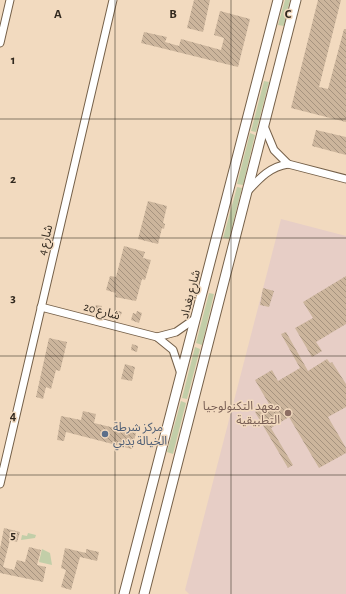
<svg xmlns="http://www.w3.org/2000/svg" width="346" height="594" viewBox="0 0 346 594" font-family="'Alegreya Sans','Noto Sans Arabic',sans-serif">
<defs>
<pattern id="building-back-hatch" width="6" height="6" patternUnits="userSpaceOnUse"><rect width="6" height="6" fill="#ccb59c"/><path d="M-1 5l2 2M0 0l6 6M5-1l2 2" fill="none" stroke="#a6937f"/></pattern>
</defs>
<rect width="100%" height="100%" fill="#f2dabf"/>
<!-- education -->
<path fill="#e7cec6" d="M281,219L346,236V594H189L185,590Z"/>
<!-- grass -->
<g fill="#c2cea8">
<path d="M285,0H290L284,26L278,25Z"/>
<path d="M264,81L269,82L256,132L251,131Z"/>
<path d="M250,133L255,135L243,185L237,184Z"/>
<path d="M237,187L242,188L229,239L223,238Z"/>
<path d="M209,293L214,294L202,345L196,343Z"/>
<path d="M195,347L200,349L187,399L182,398Z"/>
<path d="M181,401L186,403L173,454L167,452Z"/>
<path d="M28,533L36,535L35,538L21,540L22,535L27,536Z"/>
<path d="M42,549L50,553L52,565L39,562Z"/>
</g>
<!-- building -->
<g fill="url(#building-back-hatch)">
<path d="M194,0H210L203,32L187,28Z"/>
<path d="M318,0H341L319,87L328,89L344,29H346V122L291,108Z"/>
<path d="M220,11L250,19L238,67L141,43L144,32L167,37L165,42L179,46L181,39L221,50L224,38L214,35Z"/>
<path d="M316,130L346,137V155L312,146Z"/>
<path d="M148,201L167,206L163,223L165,224L164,229L162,228L158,244L138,239Z"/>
<path d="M124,246L145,252L143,258L151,260L145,280L142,279L136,301L115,297L116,293L106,290L110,276L116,277Z"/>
<path d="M346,276V324L316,342L322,351L312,357L295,328L313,318L303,302Z"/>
<path d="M263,288L274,291L269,307L260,305Z"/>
<path d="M96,305L102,306L100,312L94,311Z"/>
<path d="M115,310L122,312L120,317L114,315Z"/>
<path d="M137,311L142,313L139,323L131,320L133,313L136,314Z"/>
<path d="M286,332L308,371L327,359L330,363L332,362L346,384V407L328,417L346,448V453L319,468L289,417L271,428L293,465L288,468L255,412L269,404L255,380L272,370L278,381L300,368L281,334Z"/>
<path d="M49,338L67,342L60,371L56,370L51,389L46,387L43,399L36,397Z"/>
<path d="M132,344L138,346L137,352L131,350Z"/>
<path d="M125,364L135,367L132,381L121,379Z"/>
<path d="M83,411L96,414L94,423L136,433L132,449L66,432L64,441L57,440L61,416L81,420Z"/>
<path d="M4,528L20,532L17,542L10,540L3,567L14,570L17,560L25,562L29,547L41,550L37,565L46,567L43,582L0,573V549Z"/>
<path d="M65,548L86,553V549L99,552L97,561L80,557L71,590L61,587L66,570L61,568Z"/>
</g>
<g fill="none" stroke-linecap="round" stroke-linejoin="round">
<!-- minor casing -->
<g stroke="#756049" stroke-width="9">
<g id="minor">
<path d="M0,43L10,0"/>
<path d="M264,126L274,150L288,164"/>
<path d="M247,192C259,179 269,167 288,164L346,179"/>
<path d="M41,307L157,337L173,350L181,374"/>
<path d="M157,337L176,332L196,318"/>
<path d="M0,484L113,0"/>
</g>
</g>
<!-- major casing -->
<g stroke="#756049" stroke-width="11">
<g id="major">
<path d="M124,594L278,0"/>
<path d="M144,594L296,0"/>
</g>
</g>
<!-- minor -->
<use href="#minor" stroke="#fff" stroke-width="7"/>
<!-- major -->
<use href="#major" stroke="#fff" stroke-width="9"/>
</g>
<!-- grid -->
<path fill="none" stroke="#31281e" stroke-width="1" stroke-opacity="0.55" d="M115,0V594M231,0V594M0,119H346M0,238H346M0,356H346M0,475H346"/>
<!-- markers -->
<circle fill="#8d6e63" stroke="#f2dabf" stroke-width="1.5" cx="288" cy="413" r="4"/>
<circle fill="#5c6f8a" stroke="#f2dabf" stroke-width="1.5" cx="105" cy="434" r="4"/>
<g text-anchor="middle" stroke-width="3" stroke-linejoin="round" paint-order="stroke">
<!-- street labels -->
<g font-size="12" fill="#31281e" stroke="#f2dabf">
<text transform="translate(45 240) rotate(-77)" y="4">شارع 4</text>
<text transform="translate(190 294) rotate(-76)" y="4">شارع بغداد</text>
<text transform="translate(102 311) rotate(15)" y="4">شارع 20</text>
</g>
<!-- education labels -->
<g font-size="12" fill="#785e54" stroke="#f2dabf" text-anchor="end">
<text x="280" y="410">معهد التكنولوجيا<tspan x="280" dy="14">التطبيقية</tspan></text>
</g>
<!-- service labels -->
<g font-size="12" fill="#4e5e75" stroke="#f2dabf" text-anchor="start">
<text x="113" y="431">مركز شرطة<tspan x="113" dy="14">الخيالة بدبي</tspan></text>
</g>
</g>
<g font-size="13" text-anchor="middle" font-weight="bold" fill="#31281e" stroke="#f2dabf" stroke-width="3" stroke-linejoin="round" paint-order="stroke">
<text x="58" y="18">A</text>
<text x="173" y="18">B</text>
<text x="288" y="18">C</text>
<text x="13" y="64">1</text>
<text x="13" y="183">2</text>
<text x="13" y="302">3</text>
<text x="13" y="420">4</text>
<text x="13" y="539">5</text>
</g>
</svg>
